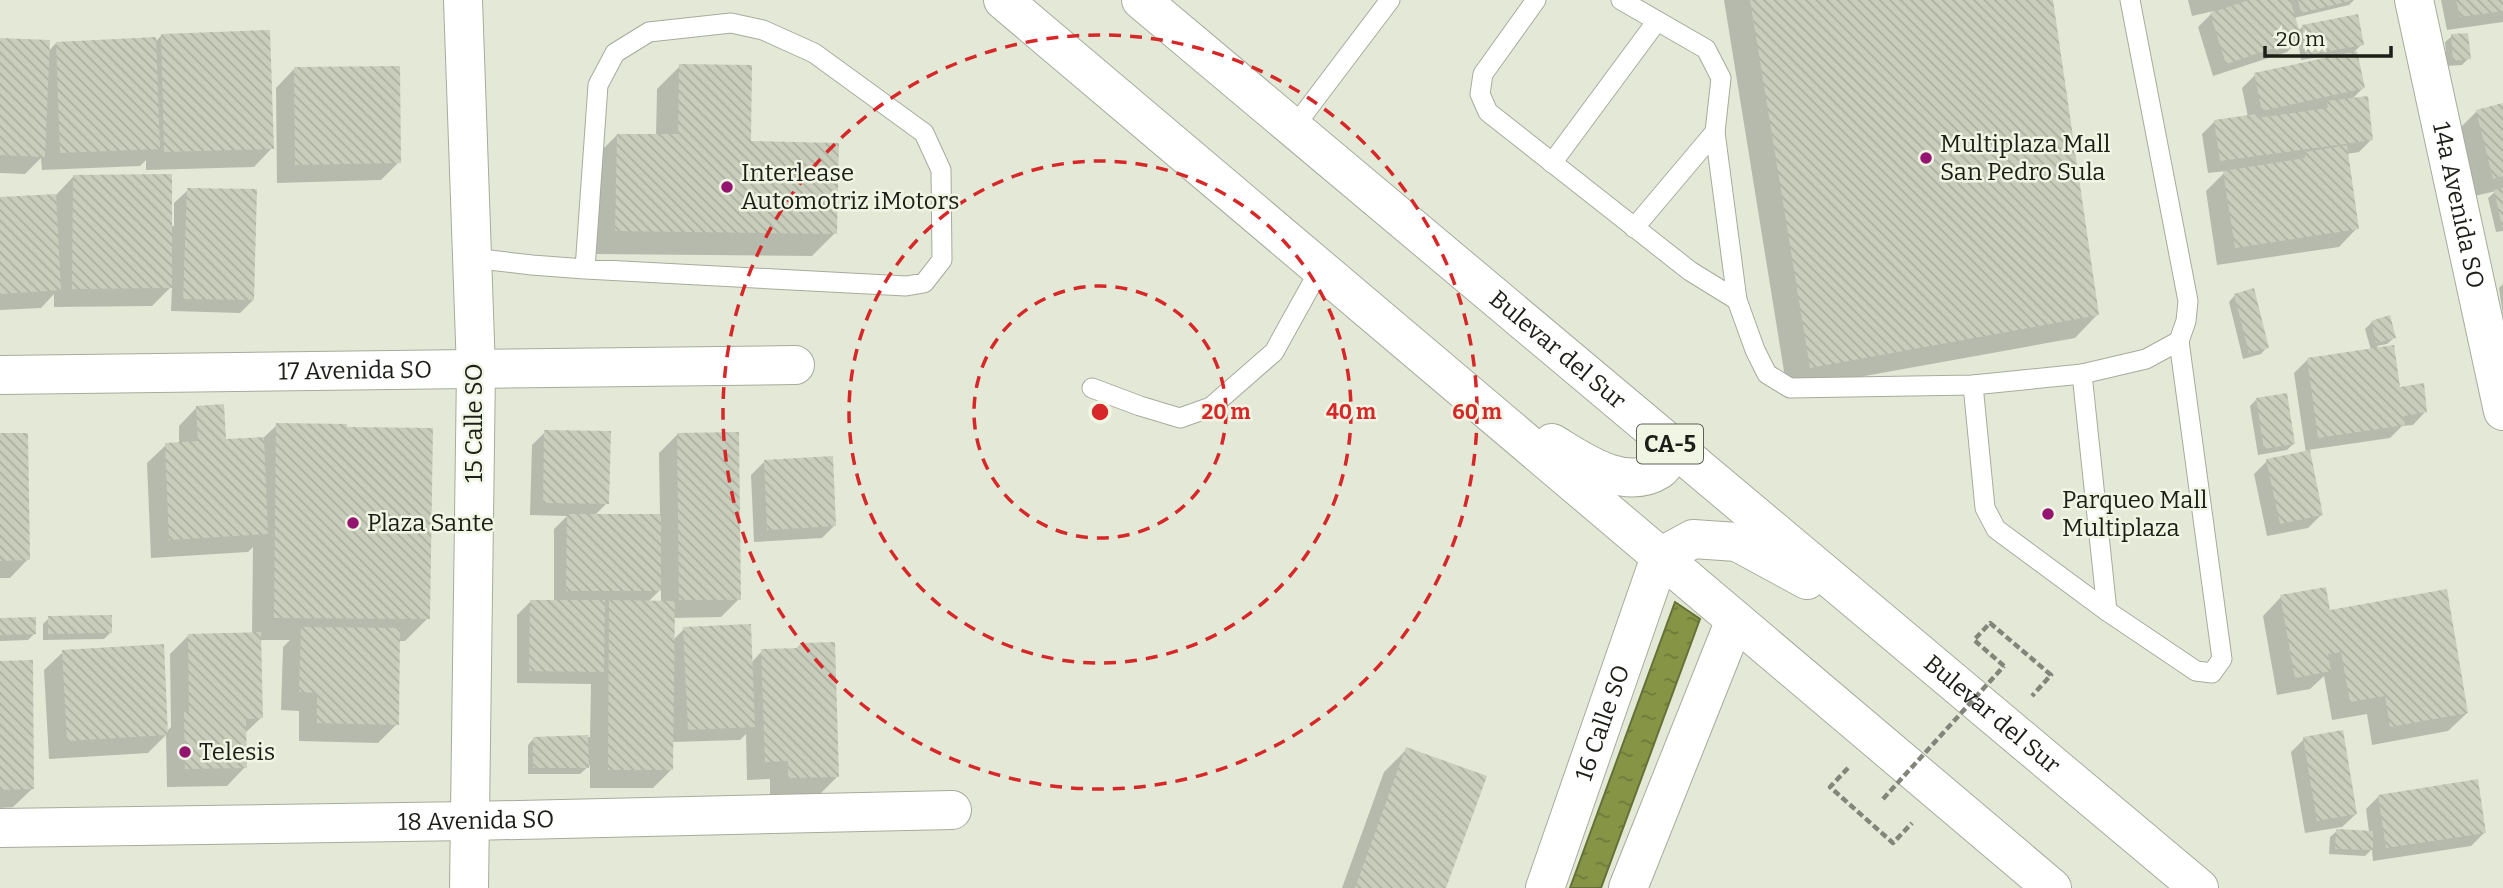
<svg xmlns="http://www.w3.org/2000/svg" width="2503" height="888" viewBox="0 0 2503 888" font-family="Bitter,serif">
<defs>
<pattern id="water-ripples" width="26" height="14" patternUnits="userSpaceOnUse" patternTransform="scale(1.75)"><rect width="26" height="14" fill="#869545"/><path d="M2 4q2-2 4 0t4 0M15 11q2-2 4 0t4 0" fill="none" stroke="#6d7939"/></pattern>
<pattern id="building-back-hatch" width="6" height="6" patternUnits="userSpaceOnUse" patternTransform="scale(1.75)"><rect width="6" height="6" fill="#c8cdbc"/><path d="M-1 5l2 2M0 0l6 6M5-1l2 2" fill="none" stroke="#abb0a1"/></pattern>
</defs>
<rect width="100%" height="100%" fill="#e4e9d7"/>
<!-- water -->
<path fill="url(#water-ripples)" stroke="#667138" stroke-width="2" d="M1675,602L1700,619L1601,888H1570Z"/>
<!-- shadow -->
<g fill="#0003" fill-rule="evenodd">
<path d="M1724,0H2051L2097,315L2075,338L1787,390Z"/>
<path d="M2188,0H2354L2349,5L2294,18L2298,31L2303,26L2362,44L2355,51L2363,88L2351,100L2372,139L2359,152L2346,154L2357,228L2339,247L2217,265L2206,191L2226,171L2208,173L2202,134L2215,121L2248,117L2242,88L2255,75L2326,59V56L2301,60L2298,41L2287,52L2213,76L2198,27L2214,11L2192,16Z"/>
<path d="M2441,0H2503V22L2447,30Z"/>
<path d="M162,35L272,148L254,167L146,170V160L140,166L42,170L41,158L25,174L0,173V40L48,52L56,43H154Z"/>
<path d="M2452,36L2469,58L2462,65L2447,66L2445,42Z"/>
<path d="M680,66L835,233L812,256L593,254L594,158L617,135L656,136L657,89Z"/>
<path d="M294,69L399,162L381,180L277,183L276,88Z"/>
<path d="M2503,105V231L2496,232L2488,198L2496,191L2475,196L2458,130L2477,111Z"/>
<path d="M73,177L170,226H174V203L188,190L253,300L240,313L171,311L172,286L152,306L54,307V294L41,308L0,310V199L55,196Z"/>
<path d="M2503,284V315L2499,288Z"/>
<path d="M2235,295L2267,347L2261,354L2243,359L2229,302Z"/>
<path d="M2372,322L2394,338L2387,344L2377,346L2398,389L2426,411L2413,425L2402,426L2390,438L2308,450L2321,515L2308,528L2267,536L2254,474L2267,461L2306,453L2294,373L2307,360L2371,350L2365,329Z"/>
<path d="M2256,400L2293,444L2287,450L2258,455L2250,406Z"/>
<path d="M197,407L224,441L262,439L277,425L428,618L405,641H398L397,724L378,743L299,741V711L281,710L283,647L290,640H260L261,718L244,734L245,767L227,786L167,787L166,735L148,753L49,759L44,670L63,652L166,732L171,727L170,654L189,635L252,634L253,547L248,552L151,558L147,463L166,445L179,444V426Z"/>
<path d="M545,432L607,503L595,515H660L659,453L678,434L739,599L721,617L673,618V640L684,629L751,663L762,651L795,650L800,645L838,776L819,795L770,796V779L747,780L746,734L740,740L672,742V769L653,788H590V765L580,774H528V745L534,738L590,737L591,684L517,683V615L530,602H554V529L567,516L530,515L532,445ZM661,589V602H648Z"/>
<path d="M0,435L28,559L10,578H0Z"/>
<path d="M764,462L835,525L822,538L754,542L751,475Z"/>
<path d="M2281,597L2329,612L2467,713L2448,731L2372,745L2367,714L2332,720L2324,676L2310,689L2277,695L2263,616Z"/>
<path d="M49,618L111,632L104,639L43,640V624Z"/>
<path d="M0,620L34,634L28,640L0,641Z"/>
<path d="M0,662L32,789L13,807L0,808Z"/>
<path d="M2304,739L2356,814L2342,827L2305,833L2291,752Z"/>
<path d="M1407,749L1444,888H1342L1384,772Z"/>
<path d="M2379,796L2484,833L2471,846L2373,861L2372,849L2365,856L2329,854L2330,837L2337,831L2369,832L2366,809Z"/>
</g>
<!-- building -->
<g fill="url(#building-back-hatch)">
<path d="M1750,0H2053L2099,315L1810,368Z"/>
<path d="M2249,0H2290L2302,39L2226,64L2210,13Z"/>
<path d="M2298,0H2350V1L2301,13Z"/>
<path d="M2456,0H2503V11L2460,17Z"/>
<path d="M2358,14L2364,45L2307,55L2302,25Z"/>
<path d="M270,30L274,149L164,152L161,34Z"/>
<path d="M2468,33L2471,59L2453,61L2451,34Z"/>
<path d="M156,37L160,149L60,153L56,42Z"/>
<path d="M0,38L50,40L45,157L0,155Z"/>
<path d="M2357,51L2365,88L2262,111L2254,73Z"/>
<path d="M679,64L752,65L751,141L839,143L837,234L615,231L617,134H678Z"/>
<path d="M400,66L401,163L295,165L294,67Z"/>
<path d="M2368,96L2373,140L2220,161L2214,120L2256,114L2257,118L2328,108L2327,101Z"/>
<path d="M2503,103V176L2493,179L2476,110Z"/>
<path d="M2347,145L2359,229L2235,248L2223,171L2305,158V152Z"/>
<path d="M172,174V288L72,289L73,175Z"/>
<path d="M187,188L257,189L254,300L183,299Z"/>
<path d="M2503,188V227H2502L2494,190Z"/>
<path d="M56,194L61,290L0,294V197Z"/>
<path d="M2254,288L2269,348L2249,353L2234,294Z"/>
<path d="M2390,315L2396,338L2376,343L2371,321Z"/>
<path d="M2394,345L2400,387L2424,383L2427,412L2404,416L2405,425L2318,438L2307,358Z"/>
<path d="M2287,393L2295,444L2264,449L2256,398Z"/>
<path d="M224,404L226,439L264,437L268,534L169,540L165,443L198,441L196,406Z"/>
<path d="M276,423L347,424V427L433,428L430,619L274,618Z"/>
<path d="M544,430L611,431L609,504L543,503Z"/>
<path d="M739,432L741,600H679L677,433Z"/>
<path d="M0,433H28L30,560L0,561Z"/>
<path d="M2310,450L2323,515L2280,524L2266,459Z"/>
<path d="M833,456L836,526L767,530L764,460Z"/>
<path d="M567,514H661V591H566Z"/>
<path d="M2326,587L2330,610L2447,589L2468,713L2390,727L2385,696L2350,702L2341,652L2328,654L2331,671L2295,678L2280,595Z"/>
<path d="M530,600H605L604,672L529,671Z"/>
<path d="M609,600L675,601L673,770H608Z"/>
<path d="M112,615V633L48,634V616Z"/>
<path d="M36,617V634L0,635V618Z"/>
<path d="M751,624L755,727L688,730L683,627Z"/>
<path d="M301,627L400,628L399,725L317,723V693L299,692Z"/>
<path d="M261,632L263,718L246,719L247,768L185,769L184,712H189L188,634Z"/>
<path d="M835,642L839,777L788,778V761L765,762L761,649L799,648L800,643Z"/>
<path d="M164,644L168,735L67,741L62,650Z"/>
<path d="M33,660L34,789L0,790V661Z"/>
<path d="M2343,730L2357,814L2317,821L2303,737Z"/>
<path d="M588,735L589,768H533V737Z"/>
<path d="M1406,747L1487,776L1446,888H1355Z"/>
<path d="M2478,779L2486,833L2386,848L2378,795Z"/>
<path d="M2336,829L2373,831V850L2335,849Z"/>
</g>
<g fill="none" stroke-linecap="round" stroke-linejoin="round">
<!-- lane casing -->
<g stroke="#a7ab9b" stroke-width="21">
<g id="lane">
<path d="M1536,0L1483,74L1480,94L1488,112L1690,271L1737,300"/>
<path d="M1621,0L1706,49L1721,78L1715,132L1634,228"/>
<path d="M1294,127L1390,0"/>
<path d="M1715,132L1737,300L1755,350L1767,374L1790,388L1973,385L2082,374L2146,359L2179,341L2186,321L2188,301L2130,0"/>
<path d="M1552,163L1657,21"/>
<path d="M472,258L532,265L585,269L906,286L924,283L942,260L941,170L924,133L814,53L763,30L731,23L649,32L615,53L598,85L585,269"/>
<path d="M2082,374L2107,611"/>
<path d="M1973,385L1985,508L1996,529L2107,611L2196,671L2212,673L2222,659L2179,341"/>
<path d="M1092,388L1140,406L1180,418L1211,407L1274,352L1320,269"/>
</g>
</g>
<!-- street casing -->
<g stroke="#a7ab9b" stroke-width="40">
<g id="street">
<path d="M463,0L476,370L469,888"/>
<path id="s1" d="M2414,0L2503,411"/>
<path id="s2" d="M0,375L795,365"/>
<path id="s3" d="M0,828L470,821L952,810"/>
</g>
</g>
<!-- secondary casing -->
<g stroke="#a7ab9b" stroke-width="40">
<g id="secondary">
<path id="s4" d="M1545,888L1660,557"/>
<path d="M1628,888L1735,620"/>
</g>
</g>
<!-- highway casing -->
<g stroke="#a7ab9b" stroke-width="40">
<g id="highway">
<path d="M1003,0L2052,888"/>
<path id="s5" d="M1141,0L2199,888"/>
<path d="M1552,443C1582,461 1624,492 1659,470C1665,466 1671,454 1675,448"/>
<path d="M1660,557L1693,539L1737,542L1807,580"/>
</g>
</g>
<!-- path -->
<g stroke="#828579" stroke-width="4.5" stroke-dasharray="7 3.5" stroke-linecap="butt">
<path d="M2004,666L1974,640L1990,623L2051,675L2032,696"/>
<path d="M1848,768L1830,787L1893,843L1912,823"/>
</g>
<!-- lane -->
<use href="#lane" stroke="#fff" stroke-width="19"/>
<!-- street -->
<use href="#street" stroke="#fff" stroke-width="38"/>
<!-- secondary -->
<use href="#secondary" stroke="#fff" stroke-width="38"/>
<!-- highway -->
<use href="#highway" stroke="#fff" stroke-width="38"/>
<!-- path-bridge -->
<path stroke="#828579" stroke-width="4.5" stroke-dasharray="7 3.5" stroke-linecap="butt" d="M1883,799L2004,666"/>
</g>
<!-- distance rings -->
<g fill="none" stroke="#d62828" stroke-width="3.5" stroke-dasharray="12 9">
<circle cx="1100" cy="412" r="126"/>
<circle cx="1100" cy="412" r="251"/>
<circle cx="1100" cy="412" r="377"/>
</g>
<!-- markers -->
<g fill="#94156f" stroke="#f1f6e4" stroke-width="2.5">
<circle cx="1926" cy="158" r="7"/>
<circle cx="727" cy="187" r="7"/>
<circle cx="2048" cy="514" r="7"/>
<circle cx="353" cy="523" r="7"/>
<circle cx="185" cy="752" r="7"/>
</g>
<g text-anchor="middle" stroke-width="5" stroke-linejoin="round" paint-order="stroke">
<!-- shield labels -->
<rect fill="#f1f6e4" stroke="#5d5f55" stroke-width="2" x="1637" y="424.5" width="66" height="39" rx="5"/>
<g font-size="23" font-weight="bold" fill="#1d1e18">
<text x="1670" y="452">CA-5</text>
</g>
<!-- poi labels -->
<g font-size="24" fill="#1d1e18" stroke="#f1f6e4" text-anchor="start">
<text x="1940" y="152">Multiplaza Mall<tspan x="1940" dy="28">San Pedro Sula</tspan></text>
<text x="741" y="181">Interlease<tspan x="741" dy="28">Automotriz iMotors</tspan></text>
<text x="2062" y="508">Parqueo Mall<tspan x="2062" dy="28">Multiplaza</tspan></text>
<text x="367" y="531">Plaza Sante</text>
<text x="199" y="760">Telesis</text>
</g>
<!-- street labels -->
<g font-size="24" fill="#1d1e18" stroke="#f1f6e4">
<text dy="8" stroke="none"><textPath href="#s1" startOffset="210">14a Avenida SO</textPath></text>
<text dy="8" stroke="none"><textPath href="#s5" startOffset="544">Bulevar del Sur</textPath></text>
<text dy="8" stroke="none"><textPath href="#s2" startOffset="355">17 Avenida SO</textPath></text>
<text transform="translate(474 423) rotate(-90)" y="8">15 Calle SO</text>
<text dy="8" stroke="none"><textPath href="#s5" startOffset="1111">Bulevar del Sur</textPath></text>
<text dy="8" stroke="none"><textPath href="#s4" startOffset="175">16 Calle SO</textPath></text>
<text dy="8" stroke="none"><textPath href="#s3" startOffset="476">18 Avenida SO</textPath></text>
</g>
</g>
<circle cx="1100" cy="412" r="10" fill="#d62828" stroke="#f1f6e4" stroke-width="3.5"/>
<g font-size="21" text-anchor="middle" font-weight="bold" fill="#d62828" stroke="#f1f6e4" stroke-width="5" stroke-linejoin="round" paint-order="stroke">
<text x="1226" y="419">20 m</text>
<text x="1351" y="419">40 m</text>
<text x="1477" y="419">60 m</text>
</g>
<!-- scale -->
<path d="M2265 46v10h126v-10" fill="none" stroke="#1d1e18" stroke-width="3.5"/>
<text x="2276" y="46" font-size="21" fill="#1d1e18" stroke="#f1f6e4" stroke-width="5" paint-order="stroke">20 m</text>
</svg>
